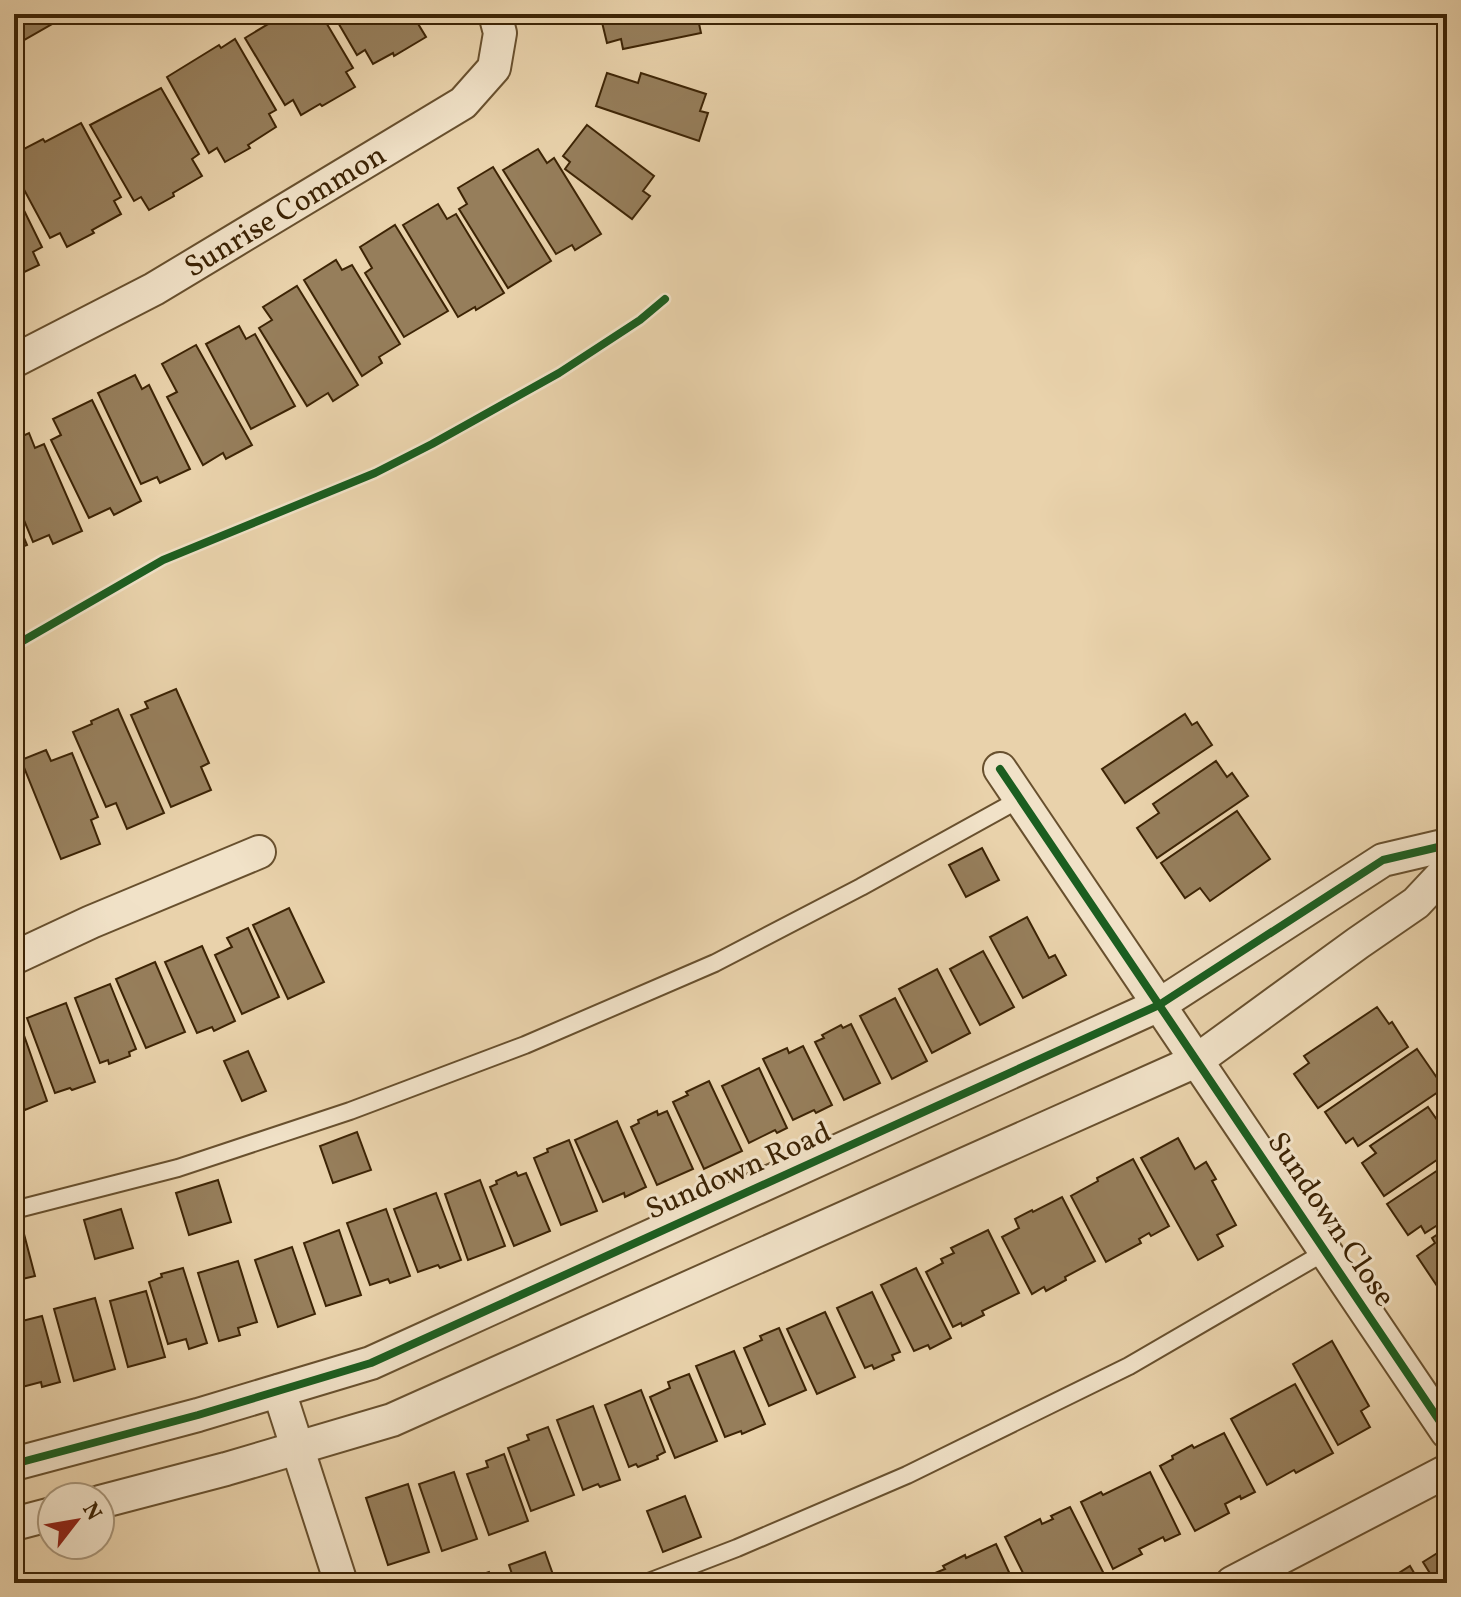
<svg xmlns="http://www.w3.org/2000/svg" width="1461" height="1597" viewBox="0 0 1461 1597" font-family="Vollkorn,serif">
<rect width="100%" height="100%" fill="#e9d2ab"/>
<filter id="stains"><feTurbulence type="fractalNoise" baseFrequency=".0025" numOctaves="4"/><feColorMatrix values="0 0 0 0 .2 0 0 0 0 .09 0 0 0 0 .02 0 0 0 .5 -.17"/></filter>
<radialGradient id="worn" r=".72"><stop offset=".6" stop-color="#630" stop-opacity="0"/><stop offset="1" stop-color="#630" stop-opacity=".3"/></radialGradient>
<!-- building -->
<g fill="#967e5b" stroke="#3d2405" stroke-width="2">
<path d="M14,14H65L51,22L52,24L17,44L14,38Z"/>
<path d="M276,14H321L353,68L346,72L355,87L322,106L320,104L301,115L293,100L285,105L245,38L273,21L271,17Z"/>
<path d="M333,14H431L417,22L426,37L394,56L393,53L373,64L365,50L357,55Z"/>
<path d="M600,14H697L701,33L623,49L621,39L607,43Z"/>
<path d="M235,39L276,110L269,114L276,127L248,145L250,148L225,162L217,148L209,153L167,77L219,45L221,48Z"/>
<path d="M607,73L638,83L641,73L706,94L700,111L708,113L699,141L596,106Z"/>
<path d="M161,88L199,154L192,159L202,176L173,193L174,196L149,210L141,197L134,201L90,125Z"/>
<path d="M81,123L121,197L114,201L121,214L92,230L94,233L67,247L60,233L50,238L14,171V154L43,139L45,142Z"/>
<path d="M587,125L654,176L643,191L650,196L632,219L565,169L570,162L563,156Z"/>
<path d="M538,149L547,163L554,158L601,234L575,250L572,245L556,254L503,170Z"/>
<path d="M493,167L551,261L508,288L459,209L467,204L458,188Z"/>
<path d="M14,190L42,247L33,252L39,265L14,277Z"/>
<path d="M438,204L447,219L456,214L504,293L476,310L475,307L458,317L403,225Z"/>
<path d="M395,225L448,311L404,337L365,273L372,268L360,247Z"/>
<path d="M336,260L342,270L352,265L400,344L379,357L382,363L362,376L304,280Z"/>
<path d="M297,286L358,385L333,401L328,393L307,406L259,328L272,320L263,307Z"/>
<path d="M239,326L246,339L255,334L295,406L251,429L206,344Z"/>
<path d="M196,345L252,445L226,459L223,453L203,465L167,397L177,392L162,364Z"/>
<path d="M135,375L142,389L149,385L190,469L160,483L157,477L141,484L98,393Z"/>
<path d="M92,400L141,501L114,515L110,508L89,518L51,440L61,435L53,419Z"/>
<path d="M29,433L35,448L44,444L82,531L53,544L49,535L33,542L14,496V440Z"/>
<path d="M14,514L27,545L14,550Z"/>
<path d="M176,689L209,763L201,767L211,790L171,807L131,715L148,708L145,702Z"/>
<path d="M118,709L164,813L127,829L116,803L106,807L73,732L92,724L91,721Z"/>
<path d="M1185,714L1192,725L1197,722L1212,745L1125,803L1102,769Z"/>
<path d="M46,750L51,761L72,753L98,817L91,820L100,844L61,859L21,760Z"/>
<path d="M1216,761L1227,777L1232,773L1248,796L1157,858L1137,828L1159,813L1153,804Z"/>
<path d="M1237,811L1270,859L1210,901L1200,888L1185,898L1161,863Z"/>
<path d="M982,848L999,880L966,897L949,865Z"/>
<path d="M289,908L324,982L288,999L253,925Z"/>
<path d="M1027,917L1049,958L1055,955L1066,975L1023,998L990,937Z"/>
<path d="M248,928L279,997L242,1014L215,955L232,947L227,938Z"/>
<path d="M202,946L235,1021L214,1031L212,1027L197,1033L165,962Z"/>
<path d="M983,951L1014,1007L980,1025L950,969Z"/>
<path d="M155,962L185,1032L146,1048L116,979Z"/>
<path d="M937,969L970,1033L932,1053L899,989Z"/>
<path d="M110,984L136,1049L129,1052L130,1056L109,1064L108,1060L100,1063L75,998Z"/>
<path d="M895,998L927,1061L892,1079L860,1016Z"/>
<path d="M66,1003L95,1082L72,1090L70,1088L55,1093L27,1018Z"/>
<path d="M1377,1007L1389,1024L1392,1022L1408,1047L1318,1108L1294,1074L1309,1063L1304,1056Z"/>
<path d="M20,1024L47,1101L25,1110L23,1105L14,1109V1027Z"/>
<path d="M851,1024L880,1083L844,1100L815,1042L824,1038L822,1035L841,1025L843,1028Z"/>
<path d="M803,1046L832,1105L816,1113L814,1110L793,1120L763,1059L787,1048L789,1053Z"/>
<path d="M1417,1049L1444,1088L1358,1146L1353,1138L1346,1143L1325,1112Z"/>
<path d="M248,1051L266,1091L242,1101L224,1061Z"/>
<path d="M759,1068L787,1128L777,1133L775,1130L749,1143L722,1086Z"/>
<path d="M709,1081L742,1151L704,1169L673,1102L688,1095L686,1092Z"/>
<path d="M1428,1107L1440,1124L1447,1119V1153L1384,1196L1362,1163L1376,1153L1370,1146Z"/>
<path d="M657,1111L658,1115L667,1111L693,1169L657,1185L631,1127L639,1123L638,1120Z"/>
<path d="M617,1121L646,1187L625,1197L624,1193L603,1202L575,1140Z"/>
<path d="M357,1132L371,1170L333,1183L320,1146Z"/>
<path d="M1178,1138L1195,1169L1206,1162L1216,1179L1212,1181L1236,1225L1217,1235L1223,1246L1198,1260L1141,1158Z"/>
<path d="M569,1140L597,1211L561,1225L534,1158L548,1152L547,1149Z"/>
<path d="M1133,1159L1169,1226L1151,1236L1149,1233L1139,1239L1141,1243L1106,1262L1071,1196L1098,1181L1097,1178Z"/>
<path d="M1447,1164V1219L1425,1233L1421,1226L1408,1235L1387,1204Z"/>
<path d="M516,1172L518,1176L526,1173L550,1231L514,1246L490,1187L497,1184L496,1181Z"/>
<path d="M218,1180L231,1222L189,1235L176,1193Z"/>
<path d="M480,1180L505,1246L468,1260L445,1194Z"/>
<path d="M436,1193L461,1260L440,1268L438,1265L418,1272L394,1209Z"/>
<path d="M1062,1197L1095,1261L1065,1277L1066,1280L1046,1291L1044,1287L1032,1294L1002,1237L1019,1228L1015,1219L1032,1210L1033,1212Z"/>
<path d="M121,1209L133,1248L95,1259L84,1220Z"/>
<path d="M386,1209L410,1276L390,1283L388,1279L370,1285L347,1223Z"/>
<path d="M1447,1228V1284L1439,1289L1417,1256L1435,1243L1432,1238Z"/>
<path d="M339,1230L361,1295L326,1306L304,1243Z"/>
<path d="M988,1230L1019,1293L982,1311L984,1315L962,1326L961,1323L953,1327L926,1272L943,1263L941,1259L954,1253L951,1248Z"/>
<path d="M24,1234L35,1276L14,1281V1236Z"/>
<path d="M292,1247L315,1314L278,1327L255,1260Z"/>
<path d="M238,1261L257,1322L238,1328L240,1335L219,1341L198,1273Z"/>
<path d="M183,1268L207,1343L189,1349L186,1339L168,1344L149,1282L162,1277L161,1274Z"/>
<path d="M916,1268L951,1338L930,1349L928,1345L914,1351L881,1285Z"/>
<path d="M146,1291L165,1357L128,1367L110,1301Z"/>
<path d="M872,1292L900,1352L892,1355L894,1360L874,1369L872,1365L865,1368L837,1308Z"/>
<path d="M95,1298L115,1369L74,1381L54,1309Z"/>
<path d="M825,1312L855,1377L817,1394L787,1329Z"/>
<path d="M42,1316L60,1382L42,1387L41,1382L22,1387L14,1358V1323Z"/>
<path d="M779,1328L806,1390L769,1406L744,1348L762,1340L760,1336Z"/>
<path d="M1332,1341L1369,1406L1361,1411L1370,1427L1338,1445L1293,1364Z"/>
<path d="M734,1351L765,1424L742,1434L741,1431L725,1437L696,1366Z"/>
<path d="M689,1374L717,1441L675,1458L650,1397L670,1388L668,1382Z"/>
<path d="M1295,1384L1333,1453L1296,1473L1294,1470L1267,1485L1231,1419Z"/>
<path d="M641,1390L665,1452L657,1456L658,1459L638,1467L636,1464L629,1467L605,1405Z"/>
<path d="M593,1406L620,1480L600,1487L598,1484L583,1490L557,1420Z"/>
<path d="M548,1427L574,1495L531,1511L508,1448L529,1440L527,1435Z"/>
<path d="M1224,1433L1255,1492L1241,1499L1240,1496L1225,1504L1229,1513L1195,1531L1160,1466L1173,1459L1172,1456L1192,1445L1194,1448Z"/>
<path d="M504,1454L528,1521L489,1535L467,1474L488,1467L486,1461Z"/>
<path d="M454,1472L477,1539L442,1551L419,1484Z"/>
<path d="M1150,1472L1180,1534L1165,1541L1163,1537L1139,1549L1142,1554L1113,1569L1081,1502L1101,1492L1103,1495Z"/>
<path d="M408,1484L429,1552L388,1565L366,1498Z"/>
<path d="M685,1496L701,1537L663,1552L647,1511Z"/>
<path d="M1070,1507L1105,1576L1090,1583H1028L1005,1537L1040,1519L1042,1524L1053,1519L1051,1516Z"/>
<path d="M996,1544L1014,1583H933L930,1575L945,1569L943,1566L965,1555L966,1558Z"/>
<path d="M1447,1547V1583H1436L1423,1562Z"/>
<path d="M545,1552L556,1583H515L509,1565Z"/>
<path d="M1410,1566L1420,1583H1383Z"/>
<path d="M489,1572L493,1583H457Z"/>
</g>
<g fill="none" stroke-linecap="round" stroke-linejoin="round">
<!-- lane casing -->
<g stroke="#68502e" stroke-width="20">
<g id="lane">
<path d="M14,1210L178,1168L350,1111L525,1045L715,963L861,887L1020,799"/>
<path d="M646,1583L737,1548L907,1475L1129,1366L1325,1252"/>
</g>
</g>
<!-- street casing -->
<g stroke="#68502e" stroke-width="36">
<g id="street">
<path id="s1" d="M14,361L154,289L463,103L494,68L500,33L495,14"/>
<path d="M1000,769L1447,1432"/>
<path d="M14,958L91,922L259,852"/>
<path d="M279,1391L341,1583"/>
<path d="M14,1464L198,1415L371,1363L1159,1005L1383,860L1447,845"/>
<path d="M100,1502L226,1469L392,1420L1196,1061L1358,943L1416,903L1447,870"/>
<path d="M14,1524L52,1514"/>
<path d="M1232,1583L1447,1471"/>
</g>
</g>
<!-- lane -->
<use href="#lane" stroke="#f1e2c8" stroke-width="16"/>
<!-- street -->
<use href="#street" stroke="#f1e2c8" stroke-width="32"/>
<!-- cycleway casing -->
<g stroke="#f1e2c8" stroke-width="13">
<g id="cycleway">
<path d="M14,646L163,560L375,473L432,444L559,373L640,320L665,299"/>
<path d="M1000,769L1447,1432"/>
<path d="M14,1464L198,1415L371,1363L1159,1005L1383,860L1447,845"/>
</g>
</g>
<!-- cycleway -->
<use href="#cycleway" stroke="#1b5e20" stroke-width="8"/>
</g>
<g text-anchor="middle" stroke-width="6" stroke-linejoin="round" paint-order="stroke">
<!-- street labels -->
<g font-size="30" fill="#3d2405" stroke="#f1e2c8">
<text dy="10" stroke="none"><textPath href="#s1" startOffset="310">Sunrise Common</textPath></text>
<text transform="translate(738 1170) rotate(-24)" y="10">Sundown Road</text>
<text transform="translate(1332 1219) rotate(56)" y="10">Sundown Close</text>
</g>
</g>
<!-- margin -->
<rect width="1461" height="1597" fill="none" stroke="#e9d2ab" stroke-width="48"/>
<rect x="16" y="16" width="1429" height="1565" fill="none" stroke="#3d2405" stroke-width="4"/>
<rect x="24" y="24" width="1413" height="1549" fill="none" stroke="#3d2405" stroke-width="2"/>
<!-- north arrow -->
<g transform="translate(76 1521) rotate(59)"><circle r="38" fill="#f1e2c8" stroke="#a9967a" stroke-width="2"/>
<path d="M0-6L14 30L0 20L-14 30Z" fill="#8f2418"/>
<text y="-12" font-size="22" font-weight="bold" text-anchor="middle" fill="#3d2405">N</text>
</g>
<rect width="100%" height="100%" filter="url(#stains)"/>
<rect width="100%" height="100%" fill="url(#worn)"/>
</svg>
